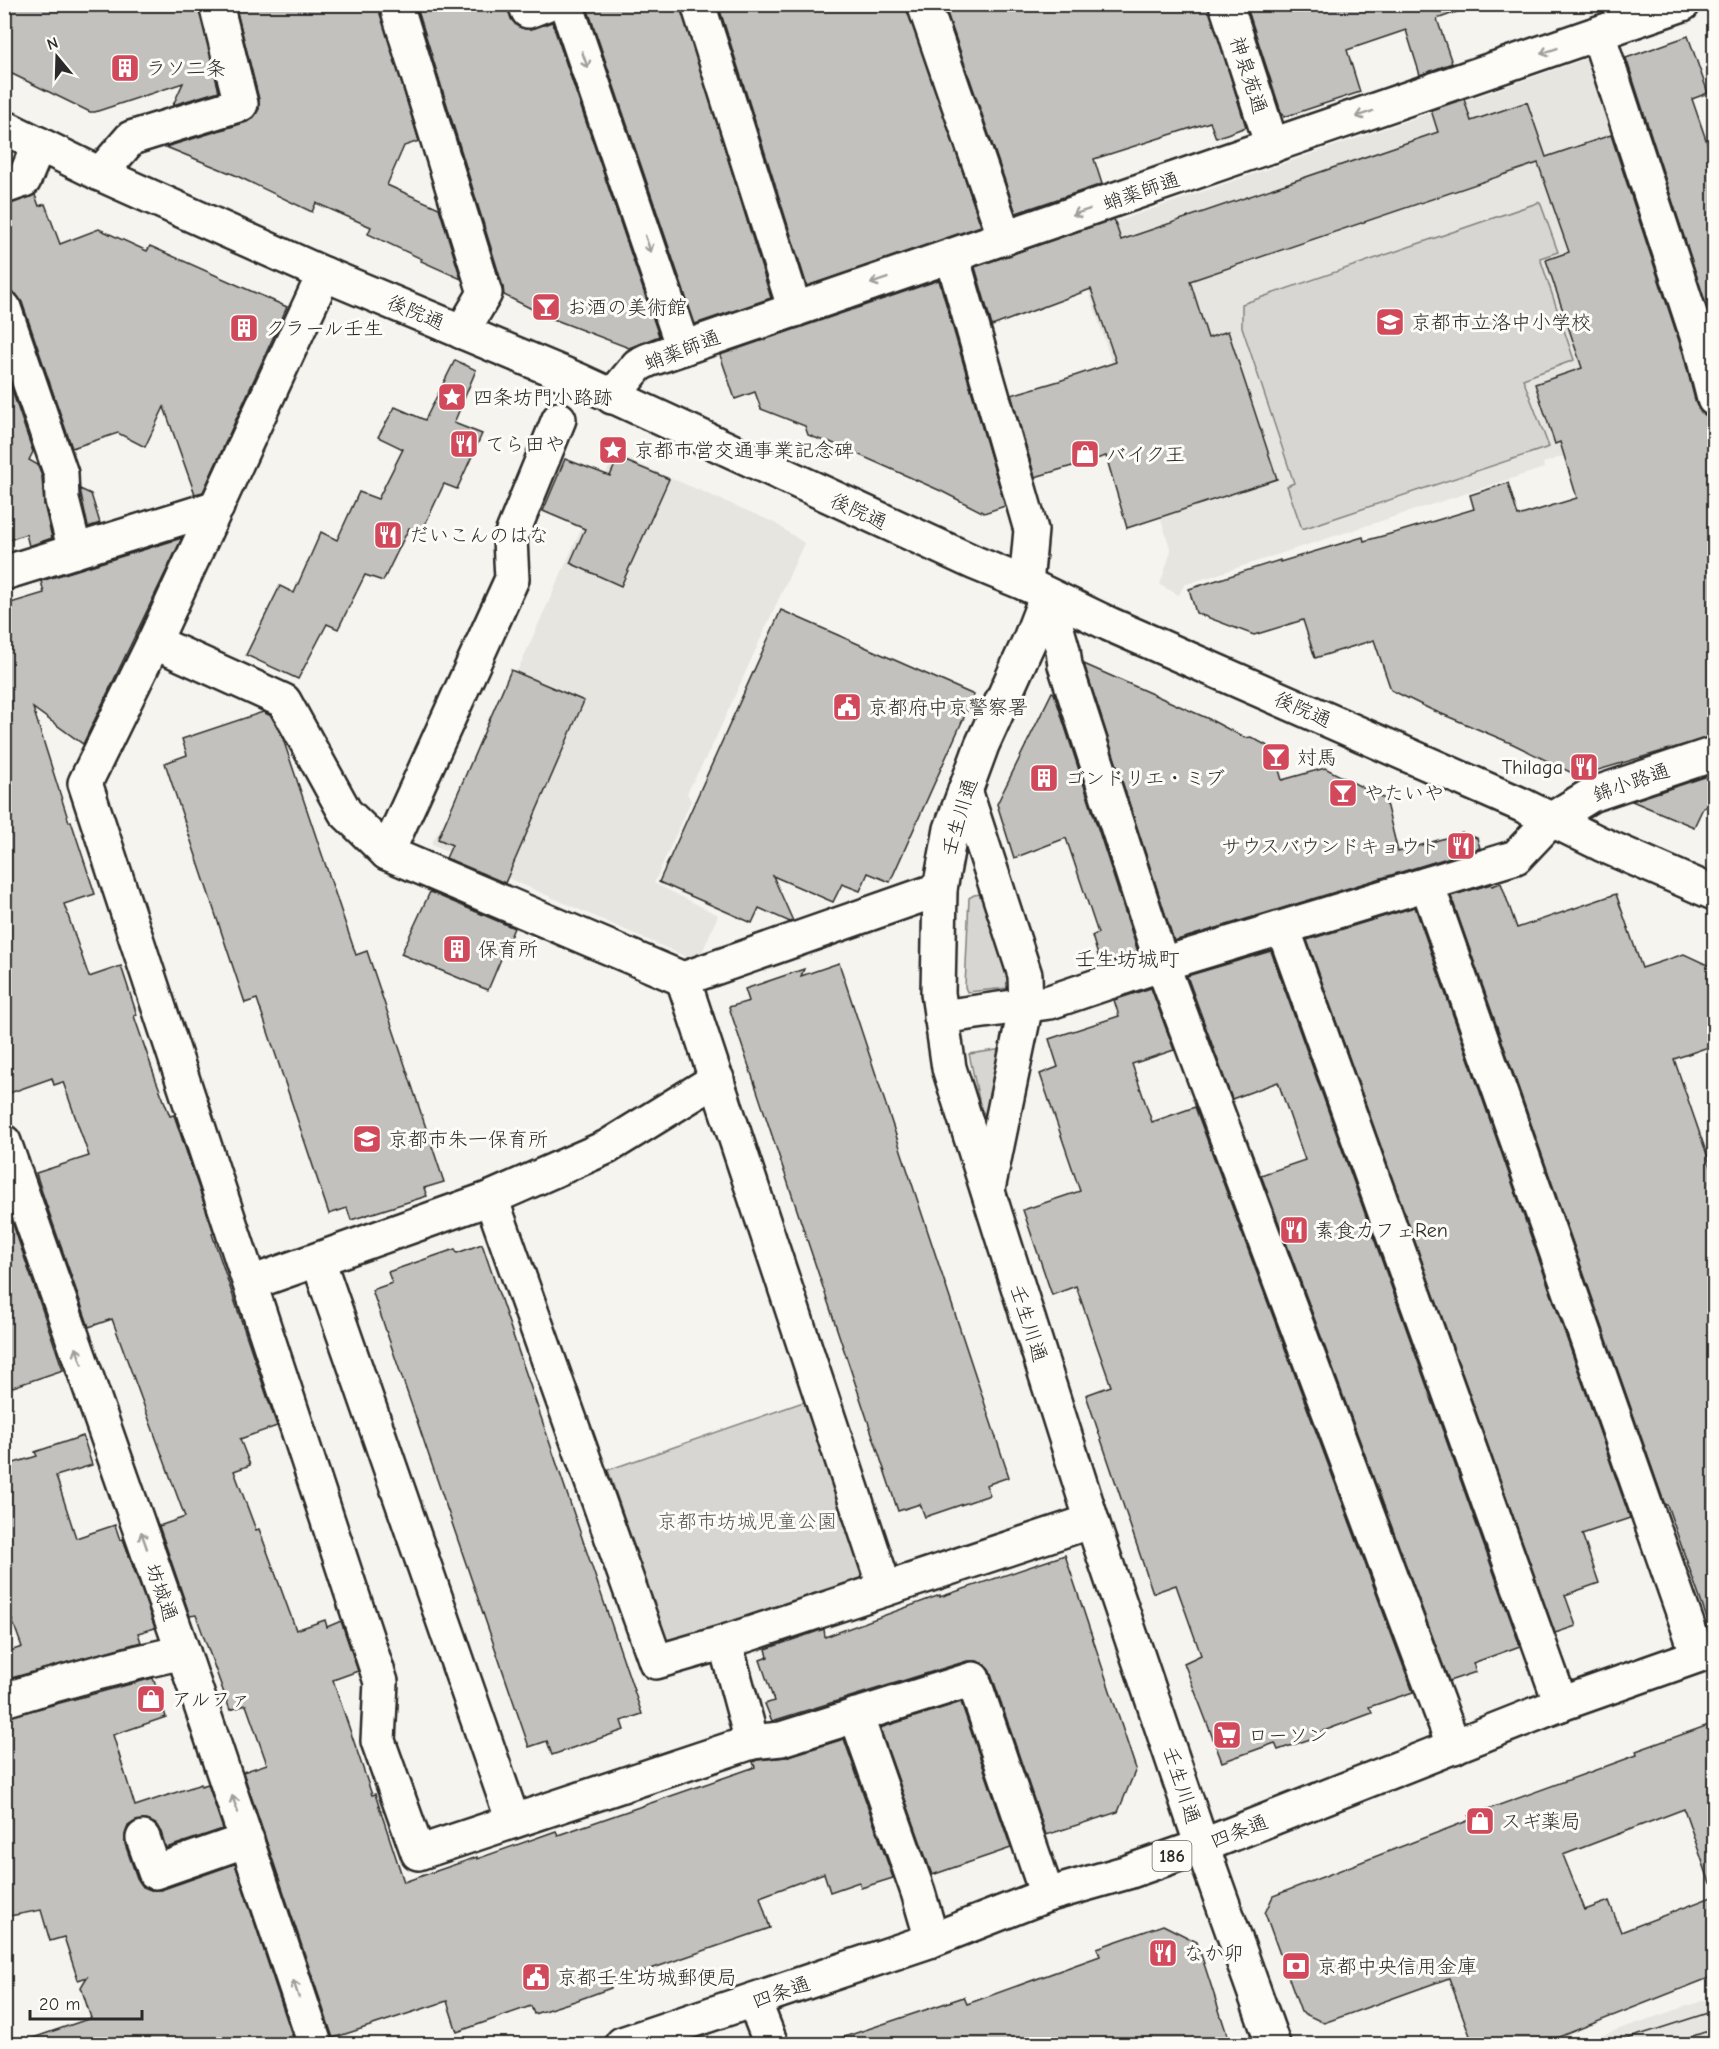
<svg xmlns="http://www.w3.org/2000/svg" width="1719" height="2049" viewBox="0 0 1719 2049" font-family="'Comic Neue','Klee One',sans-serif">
<rect width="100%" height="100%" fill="#f5f4ef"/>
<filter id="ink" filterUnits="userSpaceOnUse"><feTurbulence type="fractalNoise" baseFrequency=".0167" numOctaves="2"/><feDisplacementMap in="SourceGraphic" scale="12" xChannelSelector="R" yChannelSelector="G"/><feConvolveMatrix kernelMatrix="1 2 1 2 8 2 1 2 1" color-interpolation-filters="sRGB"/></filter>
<g filter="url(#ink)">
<!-- built -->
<g fill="#e6e5e0">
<path d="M1597,55L1708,408L1543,463L1544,468L1184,585L1179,595L1160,585L1171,551L1072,237Z"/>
<path d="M615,454L773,522L804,543L712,746L687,793L691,801L654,883L718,915L698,962L431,844L468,781Z"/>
<path d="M1714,1997V2039L1697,2044H1575Z"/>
</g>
<!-- green -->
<g fill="#d7d6d2" stroke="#81807e" stroke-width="1.5">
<path d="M1540,202L1558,252L1540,258L1574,360L1523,379L1549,447L1302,529L1287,486L1294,483L1242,327V304Z"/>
<path d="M981,894L986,897L1010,983L1008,988L967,992L965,987L969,898L974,895Z"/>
<path d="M1004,1049L988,1113L984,1114L981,1109L969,1054Z"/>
<path d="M809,1400L866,1581L668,1645L608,1470Z"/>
</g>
<!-- building -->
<g fill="#c2c1be" stroke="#2b2b2b" stroke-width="1.5">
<path d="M26,4H198L219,91L173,105L183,83L95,112H90L4,70V12Z"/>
<path d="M235,4H378L419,141L404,146L387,185L439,208L461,279L421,261L422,259L368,234L371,227L316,203L312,212L235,175L166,147L247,122L254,117L259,109V99Z"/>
<path d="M416,4H507L511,19L517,26L525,29L535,28L552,22L659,336L629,348L548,317L504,295L503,287Z"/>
<path d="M586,4H680L771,298L695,324Z"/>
<path d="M718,4H906L981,226L807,286Z"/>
<path d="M944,4H1208L1246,127L1216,138L1210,122L1094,159L1102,184L1016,213Z"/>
<path d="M1246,4H1464L1465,9L1437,19L1452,63L1420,75L1406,30L1347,50L1360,92L1284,117L1283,114L1282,115Z"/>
<path d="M1688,36L1708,93L1692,99L1714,163V329L1626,58Z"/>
<path d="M1464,99L1471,121L1527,102L1546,157L1611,135L1683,353L1696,404L1701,412L1708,417H1714V736L1578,776L1513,744L1430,709L1391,690L1374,640L1315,658L1303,620L1254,635L1196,613L1189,589L1280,560V562L1363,537L1364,541L1401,531L1474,509L1470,495L1508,483L1518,516L1577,498L1560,442L1555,444L1535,384L1582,368L1546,260L1569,252L1538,163L1190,281L1208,338L1228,331L1277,479L1127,528L1106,456L1035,477L1011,395L1059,381L1116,362L1091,289L992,326L975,267L1114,219L1121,240L1438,132L1431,110Z"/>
<path d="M35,195L39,206L45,204L60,244L99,229L147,251L150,246L287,307L203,492L195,494L164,407L145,447L118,433L72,448L22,302L16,294L4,290V205Z"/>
<path d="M939,280L1005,506L984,513L941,491L828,441L826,442L808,435L805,426L761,409L755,392L735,399L720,355Z"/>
<path d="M455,360L476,370L454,423L482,434L457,489L444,484L421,533L409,528L383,581L365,575L338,629L327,624L298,679L246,655L280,586L294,593L321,532L337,540L359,492L378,499L403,449L378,437L395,407L425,420Z"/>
<path d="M4,367L33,452L29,460L38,465L42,477L44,504L52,538L29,546L26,534L4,542Z"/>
<path d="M618,458L669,479L621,586L570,563L585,529L543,511L565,459L610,476Z"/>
<path d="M80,489L91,494L100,523L88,527Z"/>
<path d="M182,538L83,744L33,708L69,822L71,821L95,894L64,904L89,977L121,966L137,1015L134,1016L156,1080L170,1116L174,1115L214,1233L212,1234L277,1426L240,1439L250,1465L234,1471L256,1530L259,1529L296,1630L325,1620L327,1627L341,1621L358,1671L333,1680L372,1795L375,1794L404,1882L477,1857V1859L556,1831L558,1835L755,1767L753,1762L757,1760L786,1757L844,1739L893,1878L861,1888L859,1882L830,1892L824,1873L760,1897L770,1928L610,1983L611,1988L575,2001L534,2014L531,2006L457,2032L447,2001L333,2038L243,1772L267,1764L246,1705L230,1710L196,1615L190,1616L159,1526L185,1517L112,1319L89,1327L42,1192L36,1173L89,1156L63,1082L54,1085L52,1078L4,1095V605L44,593L41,581Z"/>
<path d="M781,610L974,695L890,882L868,873L860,891L842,884L833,902L773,876L793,921L790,922L759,908L752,923L659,882Z"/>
<path d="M1084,664L1209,719L1245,738L1251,737L1273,749L1282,780L1325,768L1385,799L1398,852L1462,833L1477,838L1480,848L1174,941Z"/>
<path d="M511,670L584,701L505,883L446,858L452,845L438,839Z"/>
<path d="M1052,692L1054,693L1138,952L1101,965L1092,936L1098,933L1066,838L1014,858L997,804Z"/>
<path d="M263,712L271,716L282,736L356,955L367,951L444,1182L424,1188L427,1196L351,1220L347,1208L329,1214L257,999L245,1003L165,763L187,755L182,739Z"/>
<path d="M1714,774V804L1703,808L1694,827L1632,801Z"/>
<path d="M1501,883L1517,928L1616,894L1642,968L1684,954L1714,968V1045L1674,1059L1714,1175V1626L1710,1627L1667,1505H1665L1451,896L1491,884L1492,886Z"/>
<path d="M430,892L514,928L488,990L401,954Z"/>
<path d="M1415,907L1630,1518L1582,1534L1599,1583L1565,1595L1576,1626L1555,1633L1307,940Z"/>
<path d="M1271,951L1520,1646L1473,1663L1476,1672L1449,1681L1261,1175L1305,1160L1278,1082L1232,1099L1187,976Z"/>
<path d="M839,963L1009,1477L986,1485L990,1495L925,1517L920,1504L898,1511L729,1007L749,1001L745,989L804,969L801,976Z"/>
<path d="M1151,988L1174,1050L1132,1064L1152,1122L1195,1107L1413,1692L1369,1707L1372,1713L1318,1733L1319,1736L1278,1750L1275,1743L1222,1762L1184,1663L1201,1655L1176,1585L1153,1593L1086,1395L1111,1386L1076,1286L1052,1295L1023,1210L1080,1191L1040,1074L1058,1067L1049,1039L1119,1016L1114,1000Z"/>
<path d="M6,1204L63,1370L4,1390V1205Z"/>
<path d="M482,1244L642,1714L621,1721L624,1730L552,1755L547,1741L529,1747L372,1290L392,1283L388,1272L455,1249L457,1253Z"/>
<path d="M83,1436L92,1465L56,1476L76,1538L115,1525L120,1540L123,1539L155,1628L138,1633L141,1642L4,1680V1653L22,1647L4,1597V1466L37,1456L35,1452Z"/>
<path d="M1065,1555L1136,1769L1118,1812L1046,1835L991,1673L986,1665L977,1661H967L772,1721L765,1704L774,1701L760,1660L768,1657L766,1649L824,1629L825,1637L940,1595V1597Z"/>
<path d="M153,1678L166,1717L113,1735L135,1806L201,1784V1786L208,1784L223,1829L166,1848L161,1832L156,1824L146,1820L136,1821L128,1826L125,1835V1844L137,1878L143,1887L151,1890H161L235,1864L295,2044H28L27,2040L91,2018L81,1987L87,1977L78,1980L64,1937L50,1941L41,1910L4,1917V1718Z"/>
<path d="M961,1702L1011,1848L932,1875L880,1728Z"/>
<path d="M1714,1723V1882L1710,1883L1684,1809L1563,1855L1585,1910L1609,1901L1621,1932L1714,1896V1976L1541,2044H1473L1449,1978L1324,2023L1301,2012L1265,1913L1273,1896L1470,1820L1469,1816L1637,1755L1636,1751Z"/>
<path d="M1163,1925L1197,1942L1230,2044H839L838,2039L964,1997L967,2004L1100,1956L1097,1948Z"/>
</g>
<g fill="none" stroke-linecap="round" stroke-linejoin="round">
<!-- minor casing -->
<g stroke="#2b2b2b" stroke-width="38">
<g id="minor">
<path d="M396,4L485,293L462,332"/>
<path d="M525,4L528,11L546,4"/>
<path d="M566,4L683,348"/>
<path d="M698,4L795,310"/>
<path d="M924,4L1005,238"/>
<path d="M1226,4L1272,146"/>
<path d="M1598,34L1701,348L1714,399"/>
<path d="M4,127L100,174L324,274L578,380L975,563L1026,584L1109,624L1522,805L1601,844L1714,893"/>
<path d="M100,174L131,138L241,104L216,4"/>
<path d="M4,187L24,180L39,144"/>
<path d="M952,256L1031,530L1026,584"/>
<path d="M324,274L154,642L85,783L381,1682L378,1741L418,1853L752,1742L725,1642L1092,1521"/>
<path d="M4,308L61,474L62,500L75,551"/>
<path d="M612,397L638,365L648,360L1683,4"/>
<path d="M4,573L217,507"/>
<path d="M1047,595L1030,639L982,745L951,829L940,889L938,993L949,1068L1092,1521L1202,1846L1273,2044"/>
<path d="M1047,595L1063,650L1065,665L1162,964L1454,1747"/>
<path d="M154,642L284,701L345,812L387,853L683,979L940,889"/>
<path d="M965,790L1025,975L1026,1005L988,1189"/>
<path d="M387,853L512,579L510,539L559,419"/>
<path d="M1427,884L1698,1655"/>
<path d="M1283,928L1561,1704"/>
<path d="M683,979L885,1589"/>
<path d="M941,1017L1050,1002L1162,964L1516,857L1552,819L1591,795L1714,754"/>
<path d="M4,1142L183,1652L315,2044"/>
<path d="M491,1198L656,1662L725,1642"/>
<path d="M318,1260L513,1821"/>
<path d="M251,1283L491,1198L607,1147L717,1079"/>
<path d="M4,1700C64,1681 123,1665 183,1652"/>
<path d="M856,1715L918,1892L932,1940"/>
<path d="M752,1742L781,1739L973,1679L1047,1895"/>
<path d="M143,1838L155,1872L247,1840"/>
<path d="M754,2001L771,2044"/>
</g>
</g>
<!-- major casing -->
<g stroke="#2b2b2b" stroke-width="38">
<path id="major" d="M622,2044L932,1940L1047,1895L1128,1872L1202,1846L1561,1704L1714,1650"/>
</g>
<!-- minor -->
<use href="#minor" stroke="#fdfcf7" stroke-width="33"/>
<!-- major -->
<use href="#major" stroke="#fdfcf7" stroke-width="33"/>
<!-- tram -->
<g stroke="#2b2b2b" stroke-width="1.5">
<path d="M1611,2044L1714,2011"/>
<path d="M1669,2044L1714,2029"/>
</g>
</g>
<!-- one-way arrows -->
<defs><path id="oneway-shaft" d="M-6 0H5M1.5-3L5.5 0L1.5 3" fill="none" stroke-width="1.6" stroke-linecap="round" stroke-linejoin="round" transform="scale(1.5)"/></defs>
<g stroke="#9e9e9b">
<use href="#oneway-shaft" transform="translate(1549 51) rotate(161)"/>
<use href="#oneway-shaft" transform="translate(585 60) rotate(71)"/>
<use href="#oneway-shaft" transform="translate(1364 114) rotate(161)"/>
<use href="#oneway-shaft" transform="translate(1081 212) rotate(161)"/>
<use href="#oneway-shaft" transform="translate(648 244) rotate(71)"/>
<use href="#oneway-shaft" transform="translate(879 281) rotate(161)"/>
<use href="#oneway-shaft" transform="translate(79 1356) rotate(-109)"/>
<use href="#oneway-shaft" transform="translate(144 1540) rotate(-109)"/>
<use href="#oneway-shaft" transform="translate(235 1804) rotate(-109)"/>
<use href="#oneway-shaft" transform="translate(296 1989) rotate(-108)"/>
</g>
</g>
<!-- icons -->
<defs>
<g id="building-square" transform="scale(1.5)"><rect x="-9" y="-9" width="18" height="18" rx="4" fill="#d1495b" stroke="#fdfcf7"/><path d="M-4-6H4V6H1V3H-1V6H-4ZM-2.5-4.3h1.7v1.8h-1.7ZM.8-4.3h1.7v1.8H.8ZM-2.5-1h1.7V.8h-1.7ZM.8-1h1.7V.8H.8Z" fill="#fff"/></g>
<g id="bar-square" transform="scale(1.5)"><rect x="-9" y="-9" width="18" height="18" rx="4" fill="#d1495b" stroke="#fdfcf7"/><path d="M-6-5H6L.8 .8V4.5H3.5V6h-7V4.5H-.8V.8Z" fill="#fff"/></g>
<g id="school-square" transform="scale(1.5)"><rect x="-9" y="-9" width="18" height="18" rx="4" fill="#d1495b" stroke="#fdfcf7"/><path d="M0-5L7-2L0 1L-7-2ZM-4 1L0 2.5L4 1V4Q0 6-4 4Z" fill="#fff"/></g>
<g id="sight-square" transform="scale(1.5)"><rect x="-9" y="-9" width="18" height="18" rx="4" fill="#d1495b" stroke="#fdfcf7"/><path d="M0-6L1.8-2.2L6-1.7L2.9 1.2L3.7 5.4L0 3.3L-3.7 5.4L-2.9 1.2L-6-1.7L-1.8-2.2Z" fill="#fff"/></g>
<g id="restaurant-square" transform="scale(1.5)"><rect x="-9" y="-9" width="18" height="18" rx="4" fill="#d1495b" stroke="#fdfcf7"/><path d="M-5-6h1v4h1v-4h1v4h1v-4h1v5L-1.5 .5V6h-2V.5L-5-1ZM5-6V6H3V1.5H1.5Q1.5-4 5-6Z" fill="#fff"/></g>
<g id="shop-square" transform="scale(1.5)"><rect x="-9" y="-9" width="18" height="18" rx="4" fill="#d1495b" stroke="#fdfcf7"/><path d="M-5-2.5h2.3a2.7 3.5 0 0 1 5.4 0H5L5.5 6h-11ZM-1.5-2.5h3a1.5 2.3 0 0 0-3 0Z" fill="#fff"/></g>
<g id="civic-square" transform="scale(1.5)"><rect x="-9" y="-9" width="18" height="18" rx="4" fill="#d1495b" stroke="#fdfcf7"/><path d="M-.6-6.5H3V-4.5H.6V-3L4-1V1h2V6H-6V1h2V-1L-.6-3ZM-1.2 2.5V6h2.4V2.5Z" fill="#fff"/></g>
<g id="supermarket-square" transform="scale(1.5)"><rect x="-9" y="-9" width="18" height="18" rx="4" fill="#d1495b" stroke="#fdfcf7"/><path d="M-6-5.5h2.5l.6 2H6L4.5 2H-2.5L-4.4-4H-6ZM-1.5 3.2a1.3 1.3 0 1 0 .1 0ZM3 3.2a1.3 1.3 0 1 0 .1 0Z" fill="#fff"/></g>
<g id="bank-square" transform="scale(1.5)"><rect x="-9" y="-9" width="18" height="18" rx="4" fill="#d1495b" stroke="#fdfcf7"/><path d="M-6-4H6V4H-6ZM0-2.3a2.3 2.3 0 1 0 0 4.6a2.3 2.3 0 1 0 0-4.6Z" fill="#fff"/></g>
</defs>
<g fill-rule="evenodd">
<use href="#building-square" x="125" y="68"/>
<use href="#bar-square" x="546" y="307"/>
<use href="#school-square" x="1390" y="322"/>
<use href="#building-square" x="244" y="328"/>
<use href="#sight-square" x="452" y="397"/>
<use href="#restaurant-square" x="464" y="444"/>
<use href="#sight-square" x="613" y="450"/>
<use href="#shop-square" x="1085" y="454"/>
<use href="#restaurant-square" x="388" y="535"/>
<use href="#civic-square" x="847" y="707"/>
<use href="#bar-square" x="1276" y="757"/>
<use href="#restaurant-square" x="1584" y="767"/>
<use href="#building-square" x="1044" y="778"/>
<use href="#bar-square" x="1343" y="793"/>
<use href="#restaurant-square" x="1461" y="846"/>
<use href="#building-square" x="457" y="949"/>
<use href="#school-square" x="367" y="1139"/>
<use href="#restaurant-square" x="1294" y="1230"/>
<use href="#shop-square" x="151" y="1699"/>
<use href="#supermarket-square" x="1227" y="1735"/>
<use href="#shop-square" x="1480" y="1821"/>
<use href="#restaurant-square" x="1163" y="1953"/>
<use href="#bank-square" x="1296" y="1966"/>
<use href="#civic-square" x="536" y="1977"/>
</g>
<g text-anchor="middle" stroke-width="6" stroke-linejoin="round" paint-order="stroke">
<!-- shield labels -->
<rect fill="#fdfcf7" stroke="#6a6a68" stroke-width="1.5" x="1152.5" y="1841" width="39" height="30" rx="4.5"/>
<g font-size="18" font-weight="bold" fill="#2b2b2b">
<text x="1172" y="1862">186</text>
</g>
<!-- poi labels -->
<g font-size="20" fill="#2b2b2b" stroke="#fdfcf7" text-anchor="start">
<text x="146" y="75">ラソ二条</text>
<text x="567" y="314">お酒の美術館</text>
<text x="1411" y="329">京都市立洛中小学校</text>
<text x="265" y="335">クラール壬生</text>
<text x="473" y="404">四条坊門小路跡</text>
<text x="485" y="451">てら田や</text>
<text x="634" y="457">京都市営交通事業記念碑</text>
<text x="1106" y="461">バイク王</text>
<text x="409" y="542">だいこんのはな</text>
<text x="868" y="714">京都府中京警察署</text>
<text x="1297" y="764">対馬</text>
<text x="1563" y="774" text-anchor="end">Thilaga</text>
<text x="1065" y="785">ゴンドリエ・ミブ</text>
<text x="1364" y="800">やたいや</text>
<text x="1440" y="853" text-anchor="end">サウスバウンドキョウト</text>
<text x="478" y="956">保育所</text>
<text x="388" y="1146">京都市朱一保育所</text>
<text x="1315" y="1237">素食カフェRen</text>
<text x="172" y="1706">アルファ</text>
<text x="1248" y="1742">ローソン</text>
<text x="1501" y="1828">スギ薬局</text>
<text x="1184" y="1960">なか卯</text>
<text x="1317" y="1973">京都中央信用金庫</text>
<text x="557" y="1984">京都壬生坊城郵便局</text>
</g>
<!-- street labels -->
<g font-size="20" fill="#2b2b2b" stroke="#fdfcf7">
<text transform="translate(1249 75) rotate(72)" y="7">神泉苑通</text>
<text transform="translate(1141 191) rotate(-19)" y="7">蛸薬師通</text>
<text transform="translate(416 312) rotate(23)" y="7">後院通</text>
<text transform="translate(682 350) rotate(-21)" y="7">蛸薬師通</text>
<text transform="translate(859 511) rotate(25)" y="7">後院通</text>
<text transform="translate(1303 709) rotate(24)" y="7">後院通</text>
<text transform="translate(1631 782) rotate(-19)" y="7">錦小路通</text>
<text transform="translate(959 817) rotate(-73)" y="7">壬生川通</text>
<text transform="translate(1029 1323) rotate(72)" y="7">壬生川通</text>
<text transform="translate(162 1592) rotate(71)" y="7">坊城通</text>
<text transform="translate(1182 1785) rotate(72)" y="7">壬生川通</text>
<text transform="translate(1239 1831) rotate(-21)" y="7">四条通</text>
<text transform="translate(781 1992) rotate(-19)" y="7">四条通</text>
</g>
<!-- park labels -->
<g font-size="20" fill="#565655" stroke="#fdfcf7">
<text x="747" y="1528">京都市坊城児童公園</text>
</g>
<!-- neighbourhood labels -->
<g font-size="21" fill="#2b2b2b" stroke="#fdfcf7">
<text x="1127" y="966">壬生坊城町</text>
</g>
</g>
<!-- margin -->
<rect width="1719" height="2049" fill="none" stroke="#fdfcf7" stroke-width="24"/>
<rect x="12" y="12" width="1695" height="2025" fill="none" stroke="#2b2b2b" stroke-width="2" filter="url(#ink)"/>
<!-- north arrow -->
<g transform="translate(57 57) rotate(341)" stroke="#fdfcf7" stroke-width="4.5" paint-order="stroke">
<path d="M0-4.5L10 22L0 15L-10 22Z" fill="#2b2b2b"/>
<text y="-9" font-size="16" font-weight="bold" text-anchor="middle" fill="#2b2b2b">N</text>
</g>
<!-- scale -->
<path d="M30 2010v9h112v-9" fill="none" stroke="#2b2b2b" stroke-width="3"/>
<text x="39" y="2010" font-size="18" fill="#2b2b2b" stroke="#fdfcf7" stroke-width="4.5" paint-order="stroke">20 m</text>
</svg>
